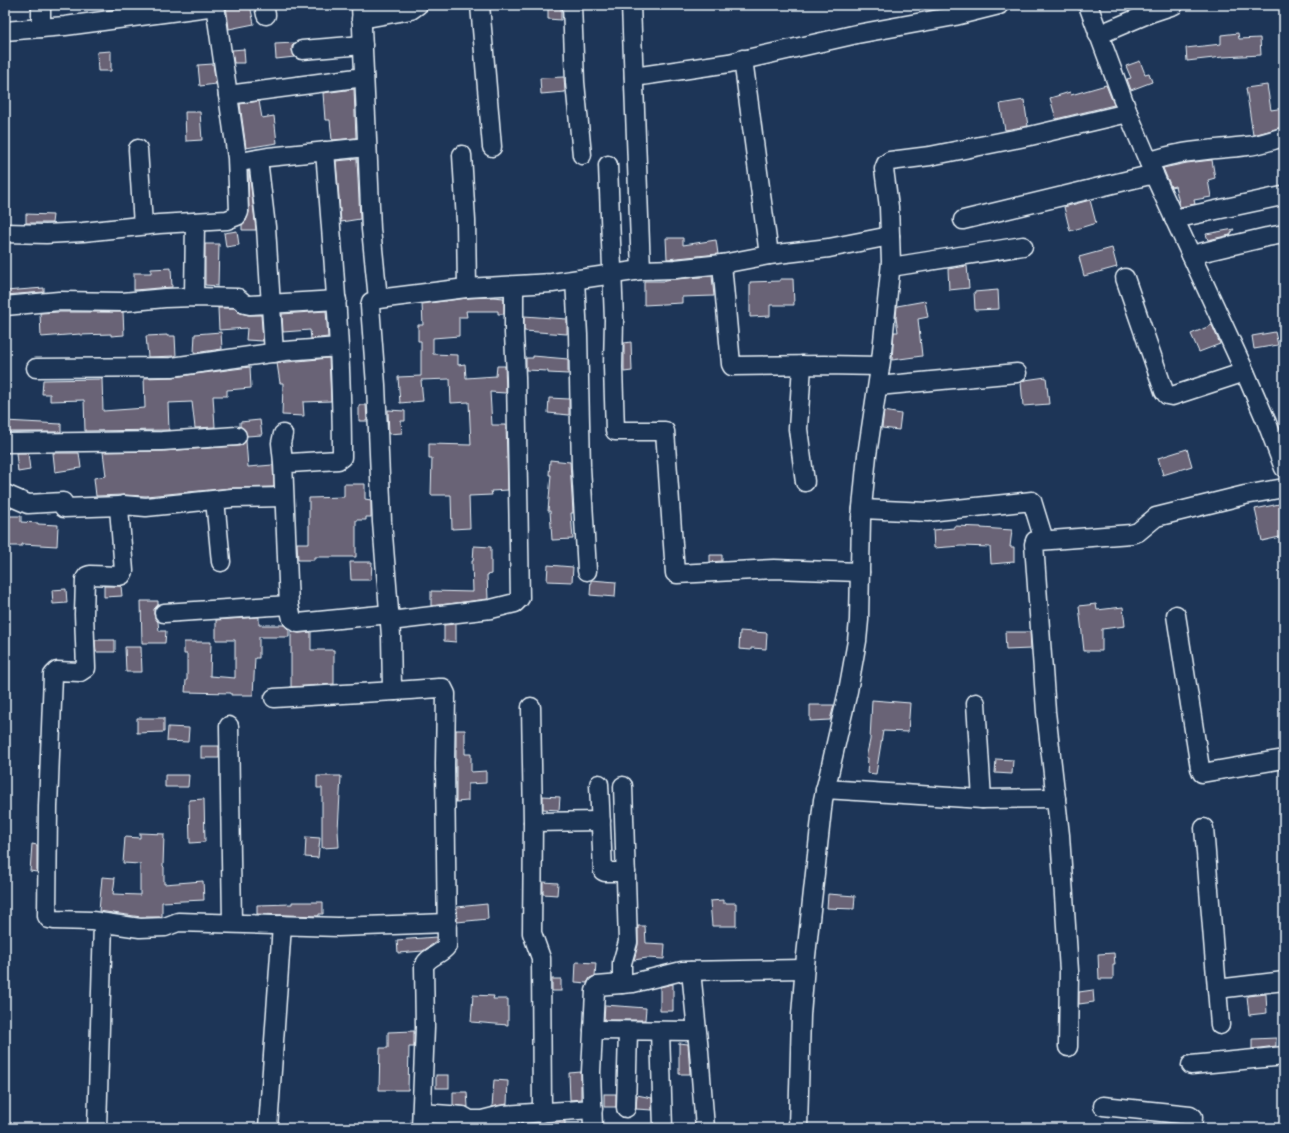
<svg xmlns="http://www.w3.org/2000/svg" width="1289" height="1133" viewBox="0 0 1289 1133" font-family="'Gochi Hand',sans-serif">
<rect width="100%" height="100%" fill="#1d3557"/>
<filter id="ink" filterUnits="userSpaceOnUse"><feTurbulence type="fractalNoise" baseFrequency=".025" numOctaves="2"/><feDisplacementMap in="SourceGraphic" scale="8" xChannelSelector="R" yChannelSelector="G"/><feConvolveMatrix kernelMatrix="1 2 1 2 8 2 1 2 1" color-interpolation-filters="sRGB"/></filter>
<g filter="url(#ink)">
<!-- building -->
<g fill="#696376" stroke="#e8f1f8">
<path d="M226,5H250L254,24L229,29Z"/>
<path d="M548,6H561V20L548,19Z"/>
<path d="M1238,33L1239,39L1260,38L1261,55L1223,57L1187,61L1186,48L1221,44V35Z"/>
<path d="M295,43L292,46V50L295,57L276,59L275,44Z"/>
<path d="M244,49L245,63H234L232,50Z"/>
<path d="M111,51V71H98L97,52Z"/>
<path d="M1140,61L1145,74L1149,73L1152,82L1131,90L1127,79L1131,78L1126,66Z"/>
<path d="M213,64L216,84L200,86L198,65Z"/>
<path d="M564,77L565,92L541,94L540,78Z"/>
<path d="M1106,85L1114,105L1056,119L1050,98L1070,92L1071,95Z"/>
<path d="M1267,85L1271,110L1284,108V127L1253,135L1246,88Z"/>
<path d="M354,89L356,138L332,140L330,120H325L323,93Z"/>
<path d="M1024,100L1028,126L1005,130L1000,104Z"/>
<path d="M259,101L262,118L274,116L277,143L246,148L240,104Z"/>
<path d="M185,112H200L202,140L186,141Z"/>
<path d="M357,159L360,219L341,222L336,161Z"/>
<path d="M1212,160L1215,178L1208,180L1211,197L1194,200L1195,204L1180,207L1175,186L1171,187L1163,168L1187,163Z"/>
<path d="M248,171H249L256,230H242V225L246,221L249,212Z"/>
<path d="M1090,200L1096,223L1070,231L1064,207Z"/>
<path d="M26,214L53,215L52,223H26Z"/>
<path d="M1234,229L1230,235L1208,240L1206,234Z"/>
<path d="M237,231L239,245L226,247L224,233Z"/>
<path d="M666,238H683V245L716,240L718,254L667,259Z"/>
<path d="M205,244H219L218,286L205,285Z"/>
<path d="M1112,248L1117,267L1084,276L1079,257Z"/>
<path d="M967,266L969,288L949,290L948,269Z"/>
<path d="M171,268L172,287L134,290V273H151V269Z"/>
<path d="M712,276L714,296L682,297V303L644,305V281H665V280Z"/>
<path d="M780,279H793L794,305H770V316L750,317V282L780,281Z"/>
<path d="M44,288V292L5,295V291Z"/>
<path d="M998,290L999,309L975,310L974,292Z"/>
<path d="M493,297L504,298V314H498V311H466L467,317H459V336L433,338V354L458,355V365L465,364L466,378L496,376L497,366H505L506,393L490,392L492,425H506L508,490L491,491L492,495L469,496L470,528L452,529L451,495H431L432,458H429V444L471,445L469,402L451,403L450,379L421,380L423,401L400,403L398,377L421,376V341H418V325H423L422,304L467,298Z"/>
<path d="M925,301L928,317L918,319L922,356L892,360L894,332H898L896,318L897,306Z"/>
<path d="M218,308H234L238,312L248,315H261L263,341L246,340L247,328L219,330Z"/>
<path d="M326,311L328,337L311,339L310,330L283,332L282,314Z"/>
<path d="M59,312H123L124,335L111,336V334L80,335V334L41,337L40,313Z"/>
<path d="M524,316L567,319V334L524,331Z"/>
<path d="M1212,325L1220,344L1199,352L1191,334Z"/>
<path d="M221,332L222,349L194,353L195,334Z"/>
<path d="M1275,332L1278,345L1254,349L1252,336Z"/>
<path d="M167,335V336H175L176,356L148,357L146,336Z"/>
<path d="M631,342L632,371L624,372V343Z"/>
<path d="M533,356L568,359V374L548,373V371L526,370V358H533Z"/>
<path d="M329,358L331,401L303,402L304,416L282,415L283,383H280L277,363Z"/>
<path d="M250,367L251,388L227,390V396H213L215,427L195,428L192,402L168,403L169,430L85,431L84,400L50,401V394H42L43,380L102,379L103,411L145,408L144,378L173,377Z"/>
<path d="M1046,377L1049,404L1023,406L1021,382L1025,380Z"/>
<path d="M549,398L569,399V415L548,413Z"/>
<path d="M359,405H366L367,421H359Z"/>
<path d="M388,410L405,411V421H401L402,433L389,434Z"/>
<path d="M884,411L901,414L899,430L882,428Z"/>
<path d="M260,420L262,435L247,436L245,430L240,426V422Z"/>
<path d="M5,421L61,424V432H5Z"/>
<path d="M246,441L248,467L273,465L274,487L231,488L146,496L124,495L96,496L94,478L106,476L103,452L163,451L238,446L242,445Z"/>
<path d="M1187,449L1192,466L1163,475L1158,458Z"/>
<path d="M16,453H28L30,470L18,472Z"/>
<path d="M53,453H79L81,468L55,472Z"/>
<path d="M550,460L570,462L573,513H571L573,539L552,540L550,511H548L551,475H549Z"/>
<path d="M344,484H365V499L371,500V517H366V520H356V557H314V560H298L297,543H309V498L344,497Z"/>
<path d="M1284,503V536L1262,541L1255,509Z"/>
<path d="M8,516H21V522L38,523V524L58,525L57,546L22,544V546H9Z"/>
<path d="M954,526L981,527V528L1012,530L1010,547H1014V562L991,564L990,547L961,546L934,548L933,530L954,528Z"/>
<path d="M474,546L491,547V574L487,575L488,599L431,606V591L473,592L472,561H473Z"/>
<path d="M710,555H722V561L710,562Z"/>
<path d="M350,562H372L371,580H351Z"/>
<path d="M548,565L573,567L572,582L547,581Z"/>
<path d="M591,580L616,582L615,597L590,595Z"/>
<path d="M104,586H121L122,596L104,597Z"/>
<path d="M66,589L67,603L53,604L52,590Z"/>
<path d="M141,601H158V605L154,609V614L155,618L158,622L159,631H166L165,643H142Z"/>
<path d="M1096,604L1097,610L1123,607L1125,626L1102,629V651H1084L1079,606Z"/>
<path d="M259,617V625H284L289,630V637H259V658H255L253,695H231V693L185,692L186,680H187V654H184V642H211L210,676L235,678V640H216V620Z"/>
<path d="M456,624V642L444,641V625Z"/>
<path d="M291,631L299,633L311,632V650H334V684L291,687Z"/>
<path d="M740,631L767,633L766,649L751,648V650L739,649Z"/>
<path d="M1005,632H1030L1031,649L1006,650Z"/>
<path d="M95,640H115V652H96Z"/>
<path d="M125,647H141L142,672H126Z"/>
<path d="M872,700L910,703L908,732L883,731L876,774L867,773L868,758H866L870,740Z"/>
<path d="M810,705H834L830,720L810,721Z"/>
<path d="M137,718H164V732L137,733Z"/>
<path d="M168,727L189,728L188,742L167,741Z"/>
<path d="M456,730H465V754H471V772L486,771V783L468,784V801L456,802Z"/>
<rect x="201" y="746" width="18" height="12"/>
<path d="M996,759L1013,760L1012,774L995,773Z"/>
<path d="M165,775H189L188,787H165Z"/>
<path d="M317,776H341L338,830L339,847L322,848V788H317Z"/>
<path d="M543,796L560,797L559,810L543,809Z"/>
<path d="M204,799L205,842L190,843L189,800Z"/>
<path d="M140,833L164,834L163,866L164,867V884L203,881L204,900L162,902V917H141L99,911L102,877L115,878L113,894L140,895V864L123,863L125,837L140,838Z"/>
<path d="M306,837L320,838L318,858L305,857Z"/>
<path d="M32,844L37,845V872L30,871Z"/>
<path d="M543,882L558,883L557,895L543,894Z"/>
<path d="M828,894L855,896L854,909L827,908Z"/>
<path d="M723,900V903H736V926H712L710,901Z"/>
<path d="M292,902H323V914H319V916L257,914V905L292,904Z"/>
<path d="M487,904L488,919L457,922V907Z"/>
<path d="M638,926H645L646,943L665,944L664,959L647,958L634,960L638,945Z"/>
<path d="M436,937V942L423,951L398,953L397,940Z"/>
<path d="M1114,953L1115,965H1113V979H1099L1098,954Z"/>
<path d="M576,962L596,963L595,976L590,978L587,983L575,982Z"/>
<rect x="552" y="979" width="9" height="12"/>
<path d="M673,984V1011H660V987Z"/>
<path d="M1093,990L1094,1002L1079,1004V992Z"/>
<path d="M1266,994L1267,1013L1249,1015L1247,996Z"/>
<path d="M473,995L494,996L493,999H508V1025L471,1022Z"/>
<path d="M605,1005L646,1008L645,1020H604Z"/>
<path d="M414,1031V1047H409L408,1090H379L380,1048H388V1032Z"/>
<path d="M1276,1038V1046L1252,1049V1039Z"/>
<path d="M679,1043L688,1044L690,1074H679Z"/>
<path d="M581,1072V1099L570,1100L569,1073Z"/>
<rect x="436" y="1075" width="13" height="13"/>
<path d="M494,1080L508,1081L507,1104L492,1107Z"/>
<path d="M453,1092H467L468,1107L453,1105Z"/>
<rect x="604" y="1094" width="12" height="13"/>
<path d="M637,1095L652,1098V1110L636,1109Z"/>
<path d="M565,1121V1128H511V1125Z"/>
</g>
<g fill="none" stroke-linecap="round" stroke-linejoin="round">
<!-- street casing -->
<g stroke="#e8f1f8" stroke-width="21">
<g id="street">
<path d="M41,5V28"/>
<path d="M264,5L266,15"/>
<path d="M361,5L371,229L378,299"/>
<path d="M480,5L492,147"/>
<path d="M572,5L575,82L582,155"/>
<path d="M631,5L641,270"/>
<path d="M1088,5L1128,113L1156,179L1245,372L1267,423L1284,468"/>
<path d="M361,19L411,10L418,5"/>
<path d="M5,31L65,26L216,6"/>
<path d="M1098,35L1150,13L1174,5"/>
<path d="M302,50L363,45"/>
<path d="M743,59L769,255"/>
<path d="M634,77L729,63L857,34L955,16L999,5"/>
<path d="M228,95L364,77"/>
<path d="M138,149L143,225"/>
<path d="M325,151C333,253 342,355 342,457L338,460L290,463L283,462L289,605L292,619L298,623L390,614"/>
<path d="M462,155L466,221L467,288"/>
<path d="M258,159L266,227L274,353"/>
<path d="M246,161L268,157L367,147"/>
<path d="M1149,162C1180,150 1214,150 1247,146C1260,145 1272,140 1284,137"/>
<path d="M608,165L614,320L613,367L615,431H665L675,573L677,574L774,569L860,572"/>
<path d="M1174,219L1282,196"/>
<path d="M963,220L1154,174"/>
<path d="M5,233L46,234L83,232L159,224L227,220L237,216L239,212L237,158L215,5"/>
<path d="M1191,255L1267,237L1284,234"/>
<path d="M722,264L731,364L732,366L824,365L880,366"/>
<path d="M891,267L1023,246"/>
<path d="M1125,278L1164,391L1167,395L1172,396L1245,372"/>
<path d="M575,280L578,335L581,467L587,571"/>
<path d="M194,297L195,222"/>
<path d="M5,306L59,301L123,302L165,298L194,297L238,298L245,304L250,305L337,300"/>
<path d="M802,365L798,429L805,482"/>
<path d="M36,368L172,367L285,351L339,347"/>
<path d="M878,386L1017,373"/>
<path d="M283,434L281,443L283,462"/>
<path d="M5,443L162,441L237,436"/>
<path d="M5,494L28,504L63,502"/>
<path d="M284,497L232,498L146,507L123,505L119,508L124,571L122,575L119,576L90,575L87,576L85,579L84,614L86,668L80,672L57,671L53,675L48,807L47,916L49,919L54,920L92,921L140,928L165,927L178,922L338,927L447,923"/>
<path d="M215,500L221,562"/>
<path d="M64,508L120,506"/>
<path d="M862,509L928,512L1032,501L1044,540"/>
<path d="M164,613L289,605"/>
<path d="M1176,615L1200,768L1202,773L1284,759"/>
<path d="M390,621L491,609L515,603L520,598L516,377L514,333V286"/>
<path d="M274,698L395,691"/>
<path d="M976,703L982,799"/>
<path d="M531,707L533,822L532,933L541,958L542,1113"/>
<path d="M229,726L232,923"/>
<path d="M599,784L603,871L605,872H626"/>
<path d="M825,789L982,799L1056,798"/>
<path d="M533,822L601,821"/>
<path d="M1204,828L1217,989L1284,981"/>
<path d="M691,971L699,1051L705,1128"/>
<path d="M622,984V963L628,942L623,786"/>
<path d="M1217,989L1220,1025"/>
<path d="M593,1030L696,1031"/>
<path d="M660,1031L663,1128"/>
<path d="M1068,1047L1069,971L1060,835L1046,712L1034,544L1035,541H1038L1131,534L1138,532L1156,517L1245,495L1284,488"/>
<path d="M1191,1065L1284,1056"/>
<path d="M1103,1106L1190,1115L1193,1117L1192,1128"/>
<path d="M626,1108L628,1031"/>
<path d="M422,1113L463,1116L470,1120H482L502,1115L593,1109"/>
<path d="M97,1128L103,923"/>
<path d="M268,1128L282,925"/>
<path d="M421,1128L425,1027L424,966C428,956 441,955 447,946L445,764L446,694L443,688H439L395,691L392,688L391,636L382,522L376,385L370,306L371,302L378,299L466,288L552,283L641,270L675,269L722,264L769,255L829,248L890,236"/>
<path d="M593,1128L591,1072L595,991L597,986L633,983L682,971L804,969"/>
<path d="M798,1128L801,1015L805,965L823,800L848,691L857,641L859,620L861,518L867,455L881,361L891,262L889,207L884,169L886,164L890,161L930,156L1030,136L1128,113"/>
</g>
</g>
<!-- street -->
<use href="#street" stroke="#1d3557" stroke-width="18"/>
</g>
</g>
<!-- margin -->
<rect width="1289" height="1133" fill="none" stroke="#1d3557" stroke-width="20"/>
<rect x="10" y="10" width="1269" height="1113" fill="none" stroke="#e8f1f8" stroke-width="1.5" filter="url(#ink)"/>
</svg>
